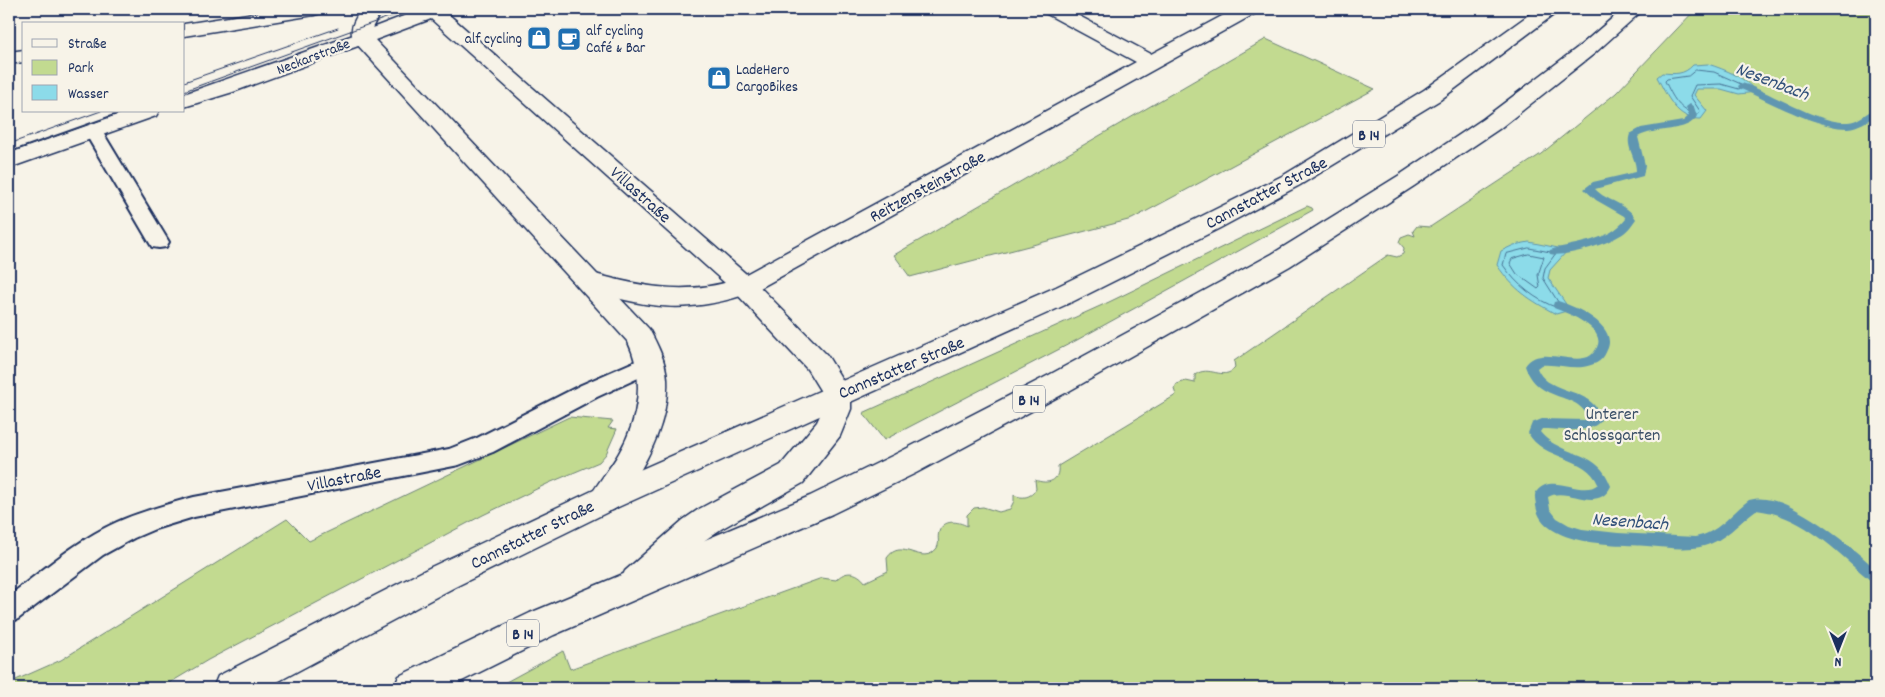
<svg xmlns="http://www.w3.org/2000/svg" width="1885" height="697" viewBox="0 0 1885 697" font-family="Dekko,sans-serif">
<rect width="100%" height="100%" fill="#f7f3e8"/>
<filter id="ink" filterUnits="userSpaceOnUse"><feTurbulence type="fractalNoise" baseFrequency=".02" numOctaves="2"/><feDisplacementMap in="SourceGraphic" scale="10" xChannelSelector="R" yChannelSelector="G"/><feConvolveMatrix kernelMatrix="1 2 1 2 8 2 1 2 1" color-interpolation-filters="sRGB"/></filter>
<g filter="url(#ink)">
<!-- green -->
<g fill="#c2da90" stroke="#6e8477">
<path d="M1696,9H1876V688H495L563,651L570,669L822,578L836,580C845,570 857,571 865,582L888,571L887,558C902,536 922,568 937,548C940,542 937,538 939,532C943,519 958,521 967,526V515L974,508L983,507L999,512L1010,509L1014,501V495C1022,499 1031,498 1036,489L1035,480C1048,485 1060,481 1058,466L1176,395L1174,389L1177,384L1186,381L1195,383V375C1209,364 1223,382 1235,368L1234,361L1388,255L1397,257L1403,254L1404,248L1399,242L1401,237L1409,234L1415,236L1413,231L1417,226L1430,227L1541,154L1616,93Z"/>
<path d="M1266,39L1375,89L1132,219L910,277L894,255Z"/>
<path d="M1307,206L1312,208L1313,210L1077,340L884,440L863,413L1109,302Z"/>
<path d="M569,417L613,421L608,428L617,429L606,454L599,462L549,483L483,515L208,660L161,688H9V683L61,660L287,519L309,541Z"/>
</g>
<!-- water -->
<g fill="#8cdbe9" stroke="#5f96b1">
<path d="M1708,64C1726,70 1745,77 1756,92L1739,94L1721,89H1697L1694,95L1707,111L1701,119C1677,120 1667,96 1657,77L1662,73C1675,74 1684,75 1693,65Z"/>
<path d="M1529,242L1568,250L1550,270L1548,278L1570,310L1556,314C1530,300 1514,290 1497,265L1501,251L1514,245Z"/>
</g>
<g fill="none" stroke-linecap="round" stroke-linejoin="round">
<!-- shore -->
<g stroke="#487496" stroke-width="1">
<path d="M1696,70L1714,72L1741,84L1742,87L1739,89L1721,84L1695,85L1690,96L1700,111L1698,114C1680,113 1672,96 1665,81L1667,79L1688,76Z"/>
<path d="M1529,248L1556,253L1545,268L1543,278L1560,305L1558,308C1535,300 1517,285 1503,265L1506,254Z"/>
<path d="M1529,254L1544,257L1538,275L1540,287L1538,289L1517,274L1510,263L1512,259Z"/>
</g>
<!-- stream -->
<g fill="#5f96b1" fill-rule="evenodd">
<path d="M1742,83C1771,92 1819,124 1848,122C1858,122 1866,112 1876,109V115C1868,121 1858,127 1848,128C1819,129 1766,100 1739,88L1738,86Z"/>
<path d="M1690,104L1694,107L1697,116C1689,133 1654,127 1638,137L1645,165L1643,176L1595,189C1607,202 1626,202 1636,219C1631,226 1627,232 1619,236C1607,244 1564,258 1550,254L1549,252L1550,250C1577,242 1608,242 1626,219L1624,216L1596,200L1584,189L1593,182L1636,172C1637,159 1625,147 1630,134L1641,128L1683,121L1689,116L1686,107Z"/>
<path d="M1558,301C1575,306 1619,326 1607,350C1604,358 1599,363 1591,365C1575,371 1557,363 1541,365L1537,368C1546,392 1579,387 1595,406C1598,410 1599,415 1601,420C1592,435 1558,429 1542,429L1540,432C1563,459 1597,447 1611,486C1598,514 1567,486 1548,497L1550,509L1557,518L1569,525L1582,529L1618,533L1695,537C1719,533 1731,513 1749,500C1785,488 1851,547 1876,569V583L1871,581C1837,552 1803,515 1756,510C1738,523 1726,540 1704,546C1685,551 1665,547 1647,546C1616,544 1543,547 1536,506C1536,501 1533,495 1537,491C1553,472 1582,498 1598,484C1587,455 1543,461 1528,433L1532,423L1542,419L1586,420L1588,418C1578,390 1539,405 1525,366C1537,346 1566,362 1584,358C1590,357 1593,354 1596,349C1609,329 1567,313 1554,308L1553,305L1554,302Z"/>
</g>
<!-- service casing -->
<g stroke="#1b2f5e" stroke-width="4">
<g id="service">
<path d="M93,126L99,127L102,131L169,242L166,247L159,248L152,247L149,242L84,131L87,127Z"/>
<path d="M652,354L660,356L663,362L660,368L597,397L493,452L459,465L194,517L155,529L134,538L103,555L18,619L9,623V596C43,570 77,540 117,522C142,511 168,504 194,497L449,449L477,438L581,385Z"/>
</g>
</g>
<!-- minor casing -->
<g stroke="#1b2f5e" stroke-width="3">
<g id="minor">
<path d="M280,9H324L321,13L314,15L184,36V24Z"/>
<path d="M1042,9H1066L1151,54L1235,9H1259L1256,13L753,292C684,316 647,308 579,287L575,281L579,275L588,272C637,286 685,296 735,280L1136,62L1045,13Z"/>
<path d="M362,32L369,34L372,38L369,42L233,92L184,107V94Z"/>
<path d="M24,50V62L9,64V52Z"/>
<path d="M127,111H159L156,116L9,168V153Z"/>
</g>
</g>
<!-- tertiary casing -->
<g stroke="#1b2f5e" stroke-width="3">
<path id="tertiary" d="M362,9H382L372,28L422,9H450L447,13L753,280L827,355L851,394V409L840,436L803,483L721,529L705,540L649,593L637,597L625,593L620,582L625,571L683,520L699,509L781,465L817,422L823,409V395L807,369L735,292L431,19L375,40L649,329C657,344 666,361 667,379C669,418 651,454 631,486C627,493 622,504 616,508C608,514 601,511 594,508L589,499C597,483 610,469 619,453C639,419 645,378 628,342L355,42C347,31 355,18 362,9Z"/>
</g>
<!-- primary casing -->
<g stroke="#1b2f5e" stroke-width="3">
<g id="primary">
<path d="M1537,9H1559L1556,13L1440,100L1300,185L1220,228L1074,301L616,508L455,587L266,688H213L218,676L431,567L594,490L1056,287L1202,216L1284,175L1424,90Z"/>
<path d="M1623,9H1644L1595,53L1499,129L1414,186L1290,266L1069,391L916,473L832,514L554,635L448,688H394L399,676L530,613L810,496L894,455L1049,375L1272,254L1398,176L1483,119L1581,45Z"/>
</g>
</g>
<!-- service -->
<use href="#service" fill="#f7f3e8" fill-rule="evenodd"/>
<!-- minor -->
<use href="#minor" fill="#f7f3e8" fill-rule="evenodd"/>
<!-- tertiary -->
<use href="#tertiary" fill="#f7f3e8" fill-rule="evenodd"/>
<!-- primary -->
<use href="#primary" fill="#f7f3e8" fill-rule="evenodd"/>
<!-- tram -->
<g stroke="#1b2f5e" stroke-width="1">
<path d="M184,82L338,28"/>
<path d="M184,91L411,9"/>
<path d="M9,144L101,111"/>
<path d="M9,153L127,111"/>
</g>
</g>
</g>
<!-- icons -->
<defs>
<g id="shop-square" transform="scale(1.25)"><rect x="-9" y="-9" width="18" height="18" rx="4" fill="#1f6fb2" stroke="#f7f3e8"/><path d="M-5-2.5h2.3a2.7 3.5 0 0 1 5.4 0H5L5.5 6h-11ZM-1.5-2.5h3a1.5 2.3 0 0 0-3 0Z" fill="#fff"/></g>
<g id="cafe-square" transform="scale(1.25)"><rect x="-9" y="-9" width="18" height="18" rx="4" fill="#1f6fb2" stroke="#f7f3e8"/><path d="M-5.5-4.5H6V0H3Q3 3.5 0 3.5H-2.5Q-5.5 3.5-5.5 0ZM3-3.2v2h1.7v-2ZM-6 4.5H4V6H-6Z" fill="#fff"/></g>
</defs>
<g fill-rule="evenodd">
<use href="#shop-square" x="539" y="38"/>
<use href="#cafe-square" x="569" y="39"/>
<use href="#shop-square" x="719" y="78"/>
</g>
<g text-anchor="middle" stroke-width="4.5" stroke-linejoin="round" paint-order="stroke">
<!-- far-poi labels -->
<g font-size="15" fill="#1b2f5e" stroke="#f7f3e8" text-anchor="start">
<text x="586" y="35">alf cycling<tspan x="586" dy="17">Café &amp; Bar</tspan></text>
<text x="522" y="43" text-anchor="end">alf cycling</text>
<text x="736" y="74">LadeHero<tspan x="736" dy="17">CargoBikes</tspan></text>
</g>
<!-- far-street labels -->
<g font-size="15" fill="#1b2f5e" stroke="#f7f3e8">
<text transform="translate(313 56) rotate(-21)" y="5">Neckarstraße</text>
</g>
<!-- shield labels -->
<g fill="#f7f3e8" stroke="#5d6a87" stroke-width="1">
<rect x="1353" y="120.5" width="32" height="27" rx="4"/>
<rect x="1013" y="385.5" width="32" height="27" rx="4"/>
<rect x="507" y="619.5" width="32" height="27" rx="4"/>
</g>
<g font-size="16" font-weight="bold" fill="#1b2f5e">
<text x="1369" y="140">B 14</text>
<text x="1029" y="405">B 14</text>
<text x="523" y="639">B 14</text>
</g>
<!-- street labels -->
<g font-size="18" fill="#1b2f5e" stroke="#f7f3e8">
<text transform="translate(927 186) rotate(-29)" y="6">Reitzensteinstraße</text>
<text transform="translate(1266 192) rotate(-28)" y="6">Cannstatter Straße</text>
<text transform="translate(641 194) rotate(42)" y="6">Villastraße</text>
<text transform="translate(901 367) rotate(-23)" y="6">Cannstatter Straße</text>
<text transform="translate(344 478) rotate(-11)" y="6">Villastraße</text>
<text transform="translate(532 534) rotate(-26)" y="6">Cannstatter Straße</text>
</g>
<!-- park labels -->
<g font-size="18" fill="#3c5168" stroke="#f7f3e8">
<text x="1612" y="419">Unterer<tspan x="1612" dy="21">Schlossgarten</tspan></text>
</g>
<!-- water labels -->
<g font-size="19" font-style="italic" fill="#32517a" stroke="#f7f3e8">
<text transform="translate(1773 80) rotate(21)" y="7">Nesenbach</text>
<text transform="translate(1630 520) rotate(4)" y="7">Nesenbach</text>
</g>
</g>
<!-- margin -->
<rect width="1885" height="697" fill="none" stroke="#f7f3e8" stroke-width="30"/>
<rect x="15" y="15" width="1855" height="667" fill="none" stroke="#1b2f5e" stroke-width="2" filter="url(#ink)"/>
<!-- legend -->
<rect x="22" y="22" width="162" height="90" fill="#f7f3e8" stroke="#9fa5b1"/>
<rect x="32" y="39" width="25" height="8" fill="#f7f3e8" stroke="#9fa5b1"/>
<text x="68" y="48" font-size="15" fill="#1b2f5e">Straße</text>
<rect x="32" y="60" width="25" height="15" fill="#c2da90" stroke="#9fa5b1"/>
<text x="68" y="72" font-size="15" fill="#1b2f5e">Park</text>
<rect x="32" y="85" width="25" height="15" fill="#8cdbe9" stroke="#9fa5b1"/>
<text x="68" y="98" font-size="15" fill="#1b2f5e">Wasser</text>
<!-- north arrow -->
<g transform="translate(1838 650) rotate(180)" stroke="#f7f3e8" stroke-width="4" paint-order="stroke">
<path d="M0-4L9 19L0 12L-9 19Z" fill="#1b2f5e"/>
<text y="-8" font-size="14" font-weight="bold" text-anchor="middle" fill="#1b2f5e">N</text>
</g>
</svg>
